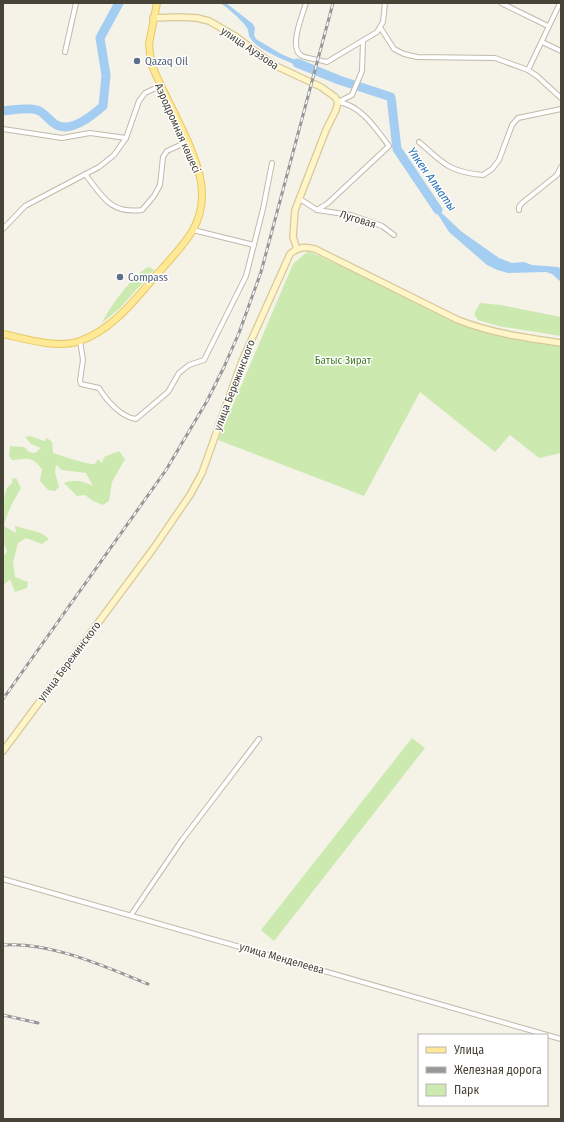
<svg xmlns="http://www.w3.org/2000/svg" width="564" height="1122" viewBox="0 0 564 1122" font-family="'Fira Sans Condensed',sans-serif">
<rect width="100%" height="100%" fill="#f5f2e8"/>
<!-- green -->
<g fill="#cceab0">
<path d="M308,251L489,334L561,345V453L539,458L510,435L495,452L420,392L364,496L218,440L293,264Z"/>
<path d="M149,267L154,270L120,308L102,323C108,309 135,272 149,267Z"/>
<path d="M480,303L501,305L561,317V336L498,326L478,320L474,314Z"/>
<path d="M30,436L44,441L47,438L52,442L53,453C63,456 88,465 95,464L98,459L102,463L104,457L119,451L125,459L112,482L109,501L103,505L93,501L85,495L77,496L64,483C75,479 82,481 93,486L86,473L62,470L56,465L55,472L59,487L55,491L48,490L40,481L42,469C31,455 27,459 12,460L9,456L10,446L24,447L29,452L35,453L41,448L31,444L25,437Z"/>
<path d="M16,478L21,488C14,500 7,512 4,526L16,533L15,526C26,530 41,530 49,539L42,544L26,538L18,543L13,562L15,577L28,582L27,588L15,592L10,579L5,584L3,582V557L7,551C0,540 2,503 6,490C7,487 10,485 12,483V479Z"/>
<path d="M412,738L425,748L274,941L261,930Z"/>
</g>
<!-- water -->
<g fill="#a4cdf2">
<path d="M220,3H226L253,24L255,28L254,35L256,39L281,54L309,66L308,70C293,63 260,52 251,39C248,36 249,31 247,28C244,22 226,6 220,3Z"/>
<path d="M430,202L462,232L499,258L512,263L524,262L532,265L558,267L561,269V282L552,274L546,272L508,273L497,270L487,265L449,232Z"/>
</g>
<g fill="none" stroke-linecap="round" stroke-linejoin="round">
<!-- river -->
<g stroke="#a4cdf2" stroke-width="9">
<path d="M297,63L339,80L391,97L397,149L438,210"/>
<path d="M3,111C14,110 26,107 37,110C45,112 51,124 59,126C74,131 93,115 103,106L106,75L100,38L119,3"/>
</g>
<!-- minor casing -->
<g stroke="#c0baab" stroke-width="6">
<g id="minor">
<path d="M306,3C302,16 288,49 302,56C310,59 320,60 327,62L377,32L383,22L385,3"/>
<path d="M501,3L548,26"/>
<path d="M380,27L394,49L404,54L417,57L495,58L528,70L537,76L561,98"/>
<path d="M542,42L561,51"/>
<path d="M65,52L76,3"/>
<path d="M528,70L560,3"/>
<path d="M338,102L352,95L362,71L363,41"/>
<path d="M3,129L62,138L90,133L126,138"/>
<path d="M419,142C444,163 448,172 483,175L492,169L499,160L512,125L518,118L561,109"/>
<path d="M85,174C103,197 110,214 142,210L154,196L160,185L163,157L167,151L187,142"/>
<path d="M300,199L317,210L351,215L382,226L394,235"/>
<path d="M317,210L328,203L389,146C376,129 361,105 338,102"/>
<path d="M519,210V207L522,203L557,175L561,167"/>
<path d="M3,229L25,206L99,167L114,155L126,138L139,101L145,93L160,86"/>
<path d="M193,230L254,245"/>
<path d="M80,341L83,360L80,380L81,384L99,388C107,401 121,417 136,419L168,392L179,373L189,365L204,360L246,276L263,209L272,163"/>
<path d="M3,879L561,1039"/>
<path d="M131,915L182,840L259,739"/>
</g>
</g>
<!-- secondary casing -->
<g stroke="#d6c997" stroke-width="8">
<g id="secondary">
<path d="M153,18L178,17L197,18L209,21L235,36L274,65L321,87L335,97L338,102L336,110L326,130L295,210L293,237L297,249"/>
<path d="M3,751L153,549L190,495L202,473L242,361L290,254C298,247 305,246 315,249L458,320C491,333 526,338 561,343"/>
</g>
</g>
<!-- primary casing -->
<g stroke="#e7c964" stroke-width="8">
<path id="primary" d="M3,334C26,339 57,349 80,341C114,329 136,298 159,272C171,259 184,245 193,230C199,219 202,207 202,195C203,158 165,100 151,63L149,44L157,3"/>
</g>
<!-- minor -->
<use href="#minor" stroke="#fff" stroke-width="4"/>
<!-- secondary -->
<use href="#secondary" stroke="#fff5c8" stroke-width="5.5"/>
<!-- primary -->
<use href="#primary" stroke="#ffe997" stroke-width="6"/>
<!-- rail casing -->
<g stroke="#979797" stroke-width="3">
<g id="rail">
<path d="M3,699L166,470L207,401L224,367L239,333L261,272L333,3"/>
<path d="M3,945C52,942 103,966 148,984"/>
<path d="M3,1015L38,1023"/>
</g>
</g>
<!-- rail -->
<use href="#rail" stroke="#fff" stroke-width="1.5" stroke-dasharray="4.5" stroke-linecap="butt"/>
</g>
<!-- markers -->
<g fill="#5c6f8a" stroke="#fff" stroke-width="1.5">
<circle cx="137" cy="61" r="4"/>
<circle cx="120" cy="277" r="4"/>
</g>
<g text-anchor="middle" stroke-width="3" stroke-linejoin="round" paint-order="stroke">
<!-- street labels -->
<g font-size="11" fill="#484337" stroke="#fff">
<text transform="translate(250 48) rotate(34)" y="4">улица Ауэзова</text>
<text transform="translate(178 128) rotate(66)" y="4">Аэродромная көшесі</text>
<text transform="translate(358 219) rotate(17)" y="4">Луговая</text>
<text transform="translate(234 385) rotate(-69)" y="4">улица Бережинского</text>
<text transform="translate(69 661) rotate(-53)" y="4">улица Бережинского</text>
<text transform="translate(282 958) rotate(16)" y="4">улица Менделеева</text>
</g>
<!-- service labels -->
<g font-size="11" fill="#4e5e75" stroke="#fff" text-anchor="start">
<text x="145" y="65">Qazaq Oil</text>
<text x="128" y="281">Compass</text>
</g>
<!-- park labels -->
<g font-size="11" fill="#427c28" stroke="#fff">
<text x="343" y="364">Батыс Зират</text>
</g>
<!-- water labels -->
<g font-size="12" font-style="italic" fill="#2c73b8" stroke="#fff">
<text transform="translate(432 179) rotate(55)" y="4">Үлкен Алматы</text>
</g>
</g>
<!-- border -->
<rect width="564" height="1122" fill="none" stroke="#484337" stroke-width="8"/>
<!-- legend -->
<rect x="418" y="1034" width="130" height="72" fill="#ffffff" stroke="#b6b4af"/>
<rect x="426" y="1047" width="20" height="6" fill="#ffe997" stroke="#b6b4af"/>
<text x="454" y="1054" font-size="12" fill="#484337">Улица</text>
<rect x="426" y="1067" width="20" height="6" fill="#979797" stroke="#b6b4af"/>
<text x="454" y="1074" font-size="12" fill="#484337">Железная дорога</text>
<rect x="426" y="1084" width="20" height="12" fill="#cceab0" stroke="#b6b4af"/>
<text x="454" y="1094" font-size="12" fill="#484337">Парк</text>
</svg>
